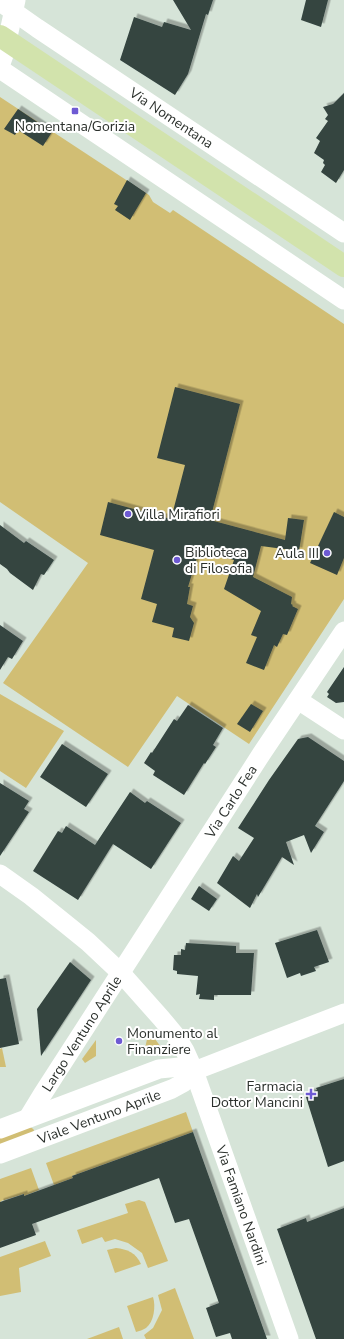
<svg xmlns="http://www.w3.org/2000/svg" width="344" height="1339" viewBox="0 0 344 1339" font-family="'Nunito Sans',sans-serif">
<defs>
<filter id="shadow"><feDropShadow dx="3.5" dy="-3.5" stdDeviation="0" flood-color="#0004"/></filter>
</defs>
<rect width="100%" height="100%" fill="#d6e4d8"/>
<!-- green -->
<g fill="#d1be74">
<path d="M0,97L149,195L153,202L170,213L173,210L344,324V599L249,744L177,696L128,767L3,683L88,563L0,502Z"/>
<path d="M0,694L64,731L26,788L0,771Z"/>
<path d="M152,1035L161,1047L159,1049L144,1054L147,1039Z"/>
<path d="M96,1040V1056L85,1063L82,1059Z"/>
<path d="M2,1048L6,1067H0V1049Z"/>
<path d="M186,1112L193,1132L72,1176L73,1178L54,1185L46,1163Z"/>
<path d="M30,1127L32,1128L34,1130L33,1133L0,1145V1138Z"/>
<path d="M31,1168L39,1190L24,1196V1194L1,1201L0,1204V1179Z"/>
<path d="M139,1200L145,1202L168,1261L148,1268L142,1253L128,1243L115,1239L105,1242L102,1237L82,1244L77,1230L128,1213L125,1204Z"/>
<path d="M45,1241L51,1256L19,1268L21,1292L0,1296V1257Z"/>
<path d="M116,1248C127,1249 136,1253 141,1264L115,1273L107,1250Z"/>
<path d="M175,1288L194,1339H146L144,1335L153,1328L162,1310L158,1295Z"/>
<path d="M153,1297C156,1306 154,1322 146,1328C143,1330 139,1331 136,1332L127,1306Z"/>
<path d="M119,1327L123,1339H87Z"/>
</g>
<!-- building -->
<g fill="#344440" filter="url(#shadow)">
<path d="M173,0H213L208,15L206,14L188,74L175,95L120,60L134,17L162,27L164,22L191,30Z"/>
<path d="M306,0H328L321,27L301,20Z"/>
<path d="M344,93V170L336,183L321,172L325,165L323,163L324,160L314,153L320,141L316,138L328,121L325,119L328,115L323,107L333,104Z"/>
<path d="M18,109L52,132L43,146L18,130L15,135L4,129Z"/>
<path d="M127,180L146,193L130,220L115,210L118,206L114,204Z"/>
<path d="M175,387L240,404L210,520L285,540L288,518L304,520L299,551L261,546L253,577L292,597L291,604L293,605L292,606L298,609L287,635L283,634L277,647L274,645L264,670L246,663L257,637L251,635L261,611L224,589L234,560L199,551L188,587H190L187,604L193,606L190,617L194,623L189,641L172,637L174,628L152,622L157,604L141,599L154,550L100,535L108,502L171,519L185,465L157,458Z"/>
<path d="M334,512L344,517V558L337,575L310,563Z"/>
<path d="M0,525L24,543L26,541L54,560L44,575L41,574L33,590L10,573L7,569L0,564Z"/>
<path d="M0,625L23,641L12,659L8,657L0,670Z"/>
<path d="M344,667V702L336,703L327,697L329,694L327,692Z"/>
<path d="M251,704L263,711L250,732L237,724Z"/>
<path d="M188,705L223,728L213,745L216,747L205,764L204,763L184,795L153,775L155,771L144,763L151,752L152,753L174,719L177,721Z"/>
<path d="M308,737L344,761V781L315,826L324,832L311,853L304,835L286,842L294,865L282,857L258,897L257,894L250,908L217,883L233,856L239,861L254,838L238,828L269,780L298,739Z"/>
<path d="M62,744L108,774L86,807L40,777Z"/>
<path d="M0,783L29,801L24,809L29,812L0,856Z"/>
<path d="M130,792L145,803L147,801L181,823L151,869L113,844L78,900L33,871L58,831L62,833L66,826L95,845Z"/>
<path d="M199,886L217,899L209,911L191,899Z"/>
<path d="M317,930L329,962L314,967L316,971L301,976L300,973L287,978L275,943Z"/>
<path d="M186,943L236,946V953H254L251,995H214V1000L199,999L200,994L196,995L198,976L177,974V971L173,970L174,955H181V949L185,950Z"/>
<path d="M70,962L91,980L41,1056L37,1009Z"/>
<path d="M6,978L19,1044L0,1048V979Z"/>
<path d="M344,1079V1161L328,1167L305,1094L317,1090L316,1088Z"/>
<path d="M193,1132L267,1339H232L230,1333L216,1337L206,1308L219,1303L189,1219L175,1223L159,1178L32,1224L36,1235L0,1248V1202L24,1194V1196L73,1178L72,1176Z"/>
<path d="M344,1208V1339H316L277,1229L306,1218L307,1222Z"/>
</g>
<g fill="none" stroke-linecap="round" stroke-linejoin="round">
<!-- minor -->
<g stroke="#fff" stroke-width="19">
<path id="s1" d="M0,2L37,28L344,233"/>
<path d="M0,66L4,55L16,0"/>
<path d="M0,69L344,300"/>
<path d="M298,700L344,730"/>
<path id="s2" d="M0,874L31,896L67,925L88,942L121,973L161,1018L176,1036L185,1051L194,1071L289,1339"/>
<path id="s3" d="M28,1118L42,1095L262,753L344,631"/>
<path d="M0,1129L159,1069L180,1067L194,1071"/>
<path id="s4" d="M0,1154L172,1089L183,1083L194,1071L344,1013"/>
</g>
<!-- major -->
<path stroke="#d2e3ac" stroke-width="22" d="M0,36L344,266"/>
</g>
<!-- markers -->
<g fill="#6e5ad3" stroke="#fff" stroke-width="1.5">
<rect x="71" y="107" width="8" height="8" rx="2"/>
<circle cx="128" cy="514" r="4"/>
<circle cx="327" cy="553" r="4"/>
<circle cx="177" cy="560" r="4"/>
<circle cx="119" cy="1041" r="4"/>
<path d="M309 1088h4v4h4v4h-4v4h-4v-4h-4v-4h4z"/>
</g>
<g text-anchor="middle" stroke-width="4" stroke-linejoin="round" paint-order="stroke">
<!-- street labels -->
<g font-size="14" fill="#2b302c" stroke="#fff">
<text dy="5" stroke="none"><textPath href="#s1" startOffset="207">Via Nomentana</textPath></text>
<text dy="5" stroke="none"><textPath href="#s3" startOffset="376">Via Carlo Fea</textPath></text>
<text dy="5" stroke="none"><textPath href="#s3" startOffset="100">Largo Ventuno Aprile</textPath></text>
<text dy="5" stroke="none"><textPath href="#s4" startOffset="106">Viale Ventuno Aprile</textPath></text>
<text dy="5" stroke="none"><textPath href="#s2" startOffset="422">Via Famiano Nardini</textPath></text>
</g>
<!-- poi labels -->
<g font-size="14" fill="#2b302c" stroke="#fff" text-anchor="start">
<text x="75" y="131" text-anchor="middle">Nomentana/Gorizia</text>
<text x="136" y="519">Villa Mirafiori</text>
<text x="185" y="557">Biblioteca<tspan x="185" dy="16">di Filosofia</tspan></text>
<text x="319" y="558" text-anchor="end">Aula III</text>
<text x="127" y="1038">Monumento al<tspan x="127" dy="16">Finanziere</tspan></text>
<text x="303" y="1091" text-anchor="end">Farmacia<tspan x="303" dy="16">Dottor Mancini</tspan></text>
</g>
</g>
</svg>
